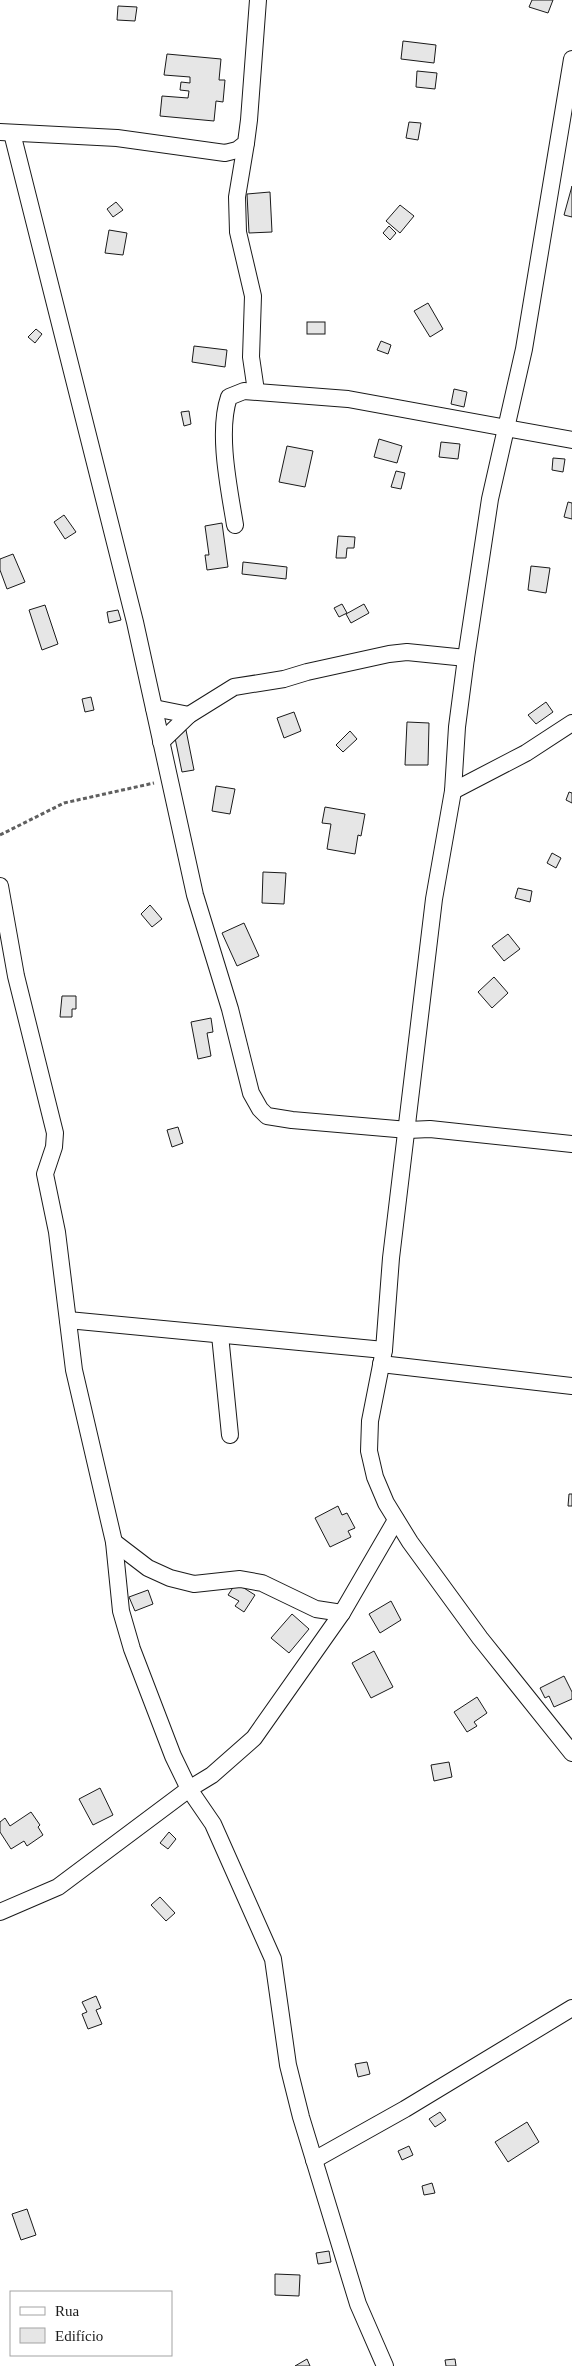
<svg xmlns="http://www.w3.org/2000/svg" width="572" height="2366" viewBox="0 0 572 2366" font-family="Georgia,serif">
<rect width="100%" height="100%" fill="#fff"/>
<!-- building -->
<g fill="#e6e6e6" stroke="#1a1a1a">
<path d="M532,0H553L548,13L529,7Z"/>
<path d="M118,6L137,7L135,21L117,20Z"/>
<path d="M403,41L436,45L434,63L401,59Z"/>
<path d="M167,54L221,59L219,80H225L223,102L216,101L214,121L160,116L162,96L188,98L189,91L180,90L181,82L190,83V77L164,75Z"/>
<path d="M417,71L437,73L435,89L416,87Z"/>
<path d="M409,122L421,123L418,140L406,138Z"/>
<path d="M572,186V217L564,215Z"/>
<path d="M270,192L272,232L249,233L247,194Z"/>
<path d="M116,202L123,210L113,217L107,209Z"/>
<path d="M400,205L414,216L400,233L386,221Z"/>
<path d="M389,226L396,233L390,240L383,233Z"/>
<path d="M109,230L127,233L123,255L105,253Z"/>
<path d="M428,303L443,329L430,337L414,311Z"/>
<rect x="307" y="322" width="18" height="12"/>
<path d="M36,329L42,334L35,343L28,337Z"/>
<path d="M381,341L391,345L388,354L377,350Z"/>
<path d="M194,346L227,350L225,367L192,362Z"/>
<path d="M454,389L467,392L464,407L451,404Z"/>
<path d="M189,411L191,424L184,426L181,412Z"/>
<path d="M379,439L402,446L397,463L374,457Z"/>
<path d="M441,442L460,444L458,459L439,457Z"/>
<path d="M287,446L313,451L305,487L279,482Z"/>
<path d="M553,458L565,459L563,472L552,470Z"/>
<path d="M396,471L405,473L401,489L391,487Z"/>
<path d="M568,502L572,503V519L564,517Z"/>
<path d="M64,515L76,532L65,539L54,522Z"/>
<path d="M222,523L228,567L207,570L205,555H209L205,526Z"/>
<path d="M338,536L355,537L354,548H347L346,558H336Z"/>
<path d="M13,554L25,582L7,589L0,570V559Z"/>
<path d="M243,562L287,567L286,579L242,574Z"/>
<path d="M531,566L550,568L546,593L528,590Z"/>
<path d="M342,604L347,613L339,617L334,608Z"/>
<path d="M364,604L369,613L351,623L346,614Z"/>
<path d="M45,605L58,644L42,650L29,610Z"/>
<path d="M118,610L121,620L109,623L107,612Z"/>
<path d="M91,697L94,710L85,712L82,699Z"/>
<path d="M546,702L553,712L536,724L528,715Z"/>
<path d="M294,712L301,731L284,738L277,718Z"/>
<path d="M407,722L429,723L428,765H405Z"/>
<path d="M186,730L194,770L182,772L174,733Z"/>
<path d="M350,731L357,739L343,752L336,745Z"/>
<path d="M216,786L235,789L230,814L212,811Z"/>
<path d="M569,792L572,793V803L566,800Z"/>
<path d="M325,807L365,814L361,836L358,835L355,854L327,849L331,824L322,823Z"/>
<path d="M552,853L561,858L556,868L547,863Z"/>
<path d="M263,872L286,873L284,904L262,903Z"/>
<path d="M518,888L532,891L530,902L515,898Z"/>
<path d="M150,905L162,919L152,927L141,914Z"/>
<path d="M244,923L259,956L237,966L222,933Z"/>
<path d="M508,934L520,949L504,961L492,946Z"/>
<path d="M494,977L508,993L492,1008L478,992Z"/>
<path d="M62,996H76V1009H72V1017H60Z"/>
<path d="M211,1018L213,1032L207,1033L211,1056L198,1059L191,1022Z"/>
<path d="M178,1127L183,1143L172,1147L167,1130Z"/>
<path d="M569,1494H572V1506H568Z"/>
<path d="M338,1506L342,1515L347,1513L355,1528L348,1531L351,1537L330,1547L315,1518Z"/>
<path d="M236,1583L255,1595L244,1612L235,1606L239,1601L228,1595Z"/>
<path d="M148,1590L153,1604L135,1611L129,1597Z"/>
<path d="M391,1601L401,1620L380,1633L369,1614Z"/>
<path d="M292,1614L309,1629L289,1653L271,1638Z"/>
<path d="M374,1651L393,1687L371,1698L352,1663Z"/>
<path d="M564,1676L572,1692V1699L554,1707L549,1696L545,1698L540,1688Z"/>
<path d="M477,1697L487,1713L474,1722L477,1726L467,1732L454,1712Z"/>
<path d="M449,1762L452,1777L434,1781L431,1765Z"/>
<path d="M100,1788L113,1815L93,1825L79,1799Z"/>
<path d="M31,1812L40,1825L38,1827L43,1835L27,1846L24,1841L11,1849L0,1832V1822L5,1818L10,1826Z"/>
<path d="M169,1832L176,1839L168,1849L160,1843Z"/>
<path d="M160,1897L175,1913L166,1921L151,1905Z"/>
<path d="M96,1996L101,2008L96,2010L102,2024L88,2029L82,2014L87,2012L82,2002Z"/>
<path d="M367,2062L370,2074L358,2077L355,2064Z"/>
<path d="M440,2112L446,2120L435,2127L429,2119Z"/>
<path d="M527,2122L539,2142L508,2162L495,2142Z"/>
<path d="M409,2146L413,2155L402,2160L398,2151Z"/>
<path d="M432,2183L435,2193L424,2195L422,2186Z"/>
<path d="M27,2209L36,2235L21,2240L12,2214Z"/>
<path d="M329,2251L331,2262L318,2264L316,2253Z"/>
<path d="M275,2274L300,2275L299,2296L275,2295Z"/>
<path d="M307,2359L310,2366H295Z"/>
<path d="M455,2359L456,2366H446L445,2360Z"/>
</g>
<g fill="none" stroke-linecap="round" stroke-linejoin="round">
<!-- minor casing -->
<g stroke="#1a1a1a" stroke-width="18">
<g id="minor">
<path d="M572,59L524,349L490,499L466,658L457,727L453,791L434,899L391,1258L384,1350L370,1421L369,1451L375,1477L386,1503L410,1542L480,1638L572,1753"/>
<path d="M0,132L117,138L225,153L237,150L246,143L249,120L258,0"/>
<path d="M12,133L135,622L195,895L230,1009L251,1093L260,1109L267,1116L292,1120L408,1130L430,1129L572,1144"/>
<path d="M246,143L237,197L238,232L253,296L251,357L256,391"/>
<path d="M235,525C229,488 217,432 229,397L244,391L348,399L572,440"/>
<path d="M154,708L189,715"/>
<path d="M161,742L189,715L234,687L284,679L307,672L389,654L407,652L466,658"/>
<path d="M453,791L526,753L572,723"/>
<path d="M0,886L16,976L55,1133L54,1147L45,1174L57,1232L74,1370L114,1542L121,1611L132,1649L173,1756L189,1789L58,1887L0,1912"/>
<path d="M68,1320L384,1350"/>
<path d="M220,1335L230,1435"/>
<path d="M381,1364L572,1386"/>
<path d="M114,1542L148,1568L170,1578L194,1584L240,1579L262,1583L316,1609L342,1613"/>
<path d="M314,2160L405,2109L572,2008"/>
<path d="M385,2366L358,2304L301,2117L288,2065L273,1959L213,1824L189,1789L212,1775L254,1738L342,1613L396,1520"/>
</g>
</g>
<!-- path -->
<path stroke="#5f5f5f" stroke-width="3" stroke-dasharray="4 2.5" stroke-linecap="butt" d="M0,835L64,803L154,783"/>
<!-- minor -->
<use href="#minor" stroke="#fff" stroke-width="16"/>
</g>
<!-- legend -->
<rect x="10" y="2291" width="162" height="65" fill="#ffffff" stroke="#a3a3a3"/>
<rect x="20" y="2307" width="25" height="8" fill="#ffffff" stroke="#a3a3a3"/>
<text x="55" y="2316" font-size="15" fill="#1a1a1a">Rua</text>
<rect x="20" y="2328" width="25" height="15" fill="#e6e6e6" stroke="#a3a3a3"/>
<text x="55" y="2341" font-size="15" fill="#1a1a1a">Edifício</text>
</svg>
